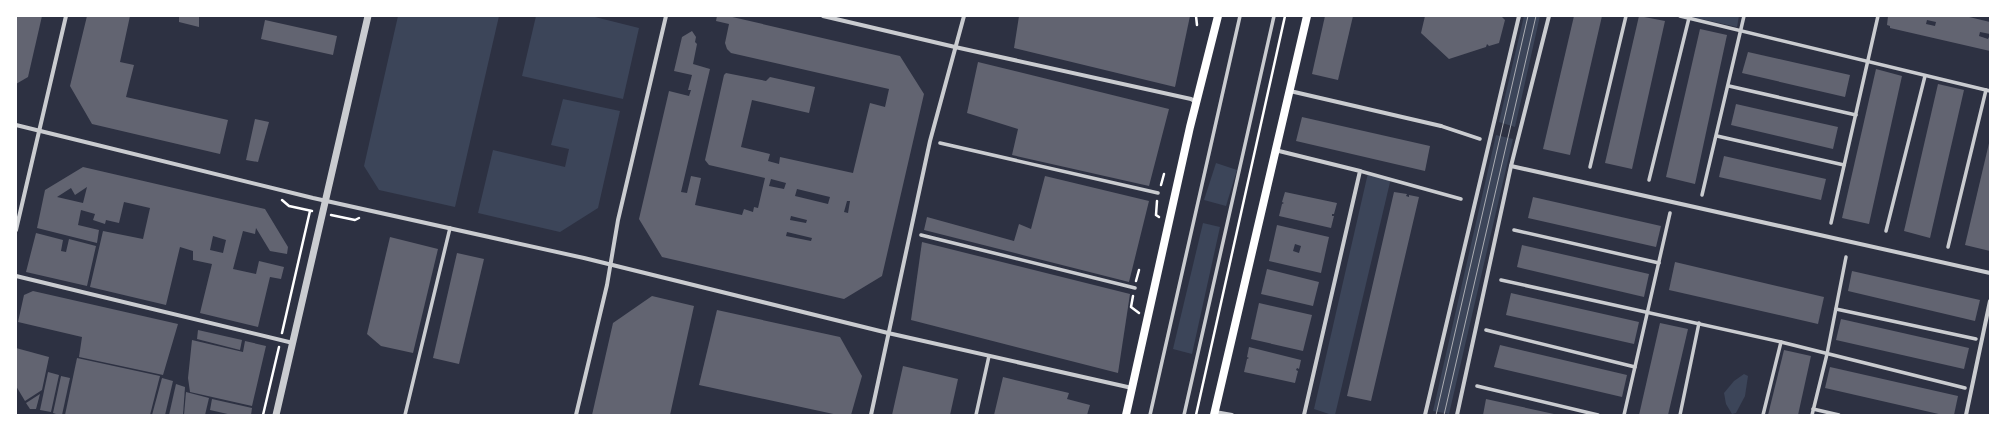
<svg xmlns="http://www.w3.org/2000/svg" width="2006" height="431" viewBox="0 0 2006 431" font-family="Montserrat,sans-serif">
<rect width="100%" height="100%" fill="#2d3142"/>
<!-- green -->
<g fill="#3c4559">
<path d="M398,16H499L455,207L379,190L364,166Z"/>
<path d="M536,16H591L639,28L623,99L522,76Z"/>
<path d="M1524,16H1540L1515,127L1499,122Z"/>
<path d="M1688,16H1739L1737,27Z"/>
<path d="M563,99L620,111L598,208L560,232L478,213L493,150L565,167L569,149L551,145Z"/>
<path d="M1496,135L1513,139L1449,414L1433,411Z"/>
<path d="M1216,163L1237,170L1226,206L1204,200Z"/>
<path d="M1368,173L1391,178L1335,415H1332L1314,409Z"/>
<path d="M1203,223L1220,227L1192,354L1173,349Z"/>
<path d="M1744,374L1748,376L1745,396L1736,413L1732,414L1726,404L1724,393L1734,381Z"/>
</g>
<!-- building -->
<g fill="#626471" fill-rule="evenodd">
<path d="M16,16H42L28,77L16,84Z"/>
<path d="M87,16H130L120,62L134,65L126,97L228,120L220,154L92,124L70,86Z"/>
<path d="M179,16H199V27L179,22Z"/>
<path d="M717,16H728L900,56L924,94L882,276L844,299L662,257L639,219L669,91L689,96L691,90H688L692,75L674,71L682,37L692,31L696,37L695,42L697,44L693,64L710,69L681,192L687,193L691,176L701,178L695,205L742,215L744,209L753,212L754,207L758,208L765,178L709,165L705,160L724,75L726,73L766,81L770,77L815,87L809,113L752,100L741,147L770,154L768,161L779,164L780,157L853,173L870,103L885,107L889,89L731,53L727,49L725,43L729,24L716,21ZM771,179L786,183L784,189L769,186ZM797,189L830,197L828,204L795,196ZM847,201H850L848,213L844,212ZM791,216L807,220L806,223L790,220ZM787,232L812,238L811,241L786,236Z"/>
<path d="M1019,16H1190L1175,87L1014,48Z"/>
<path d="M1325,16H1353L1338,80L1312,74Z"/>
<path d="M1425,16H1501L1505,20L1499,43L1489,46L1487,44L1486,47L1449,59L1421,33Z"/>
<path d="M1574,16H1602L1570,155L1543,149Z"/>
<path d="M1639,16L1665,21L1632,169L1605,163Z"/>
<path d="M1888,16H1965L1990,22V34L1980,32L1979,36L1988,39L1990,35V51L1890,28V26L1887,25ZM1927,20L1936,22L1935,26L1926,24Z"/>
<path d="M265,20L337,36L333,55L261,39Z"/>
<path d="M1700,29L1727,35L1695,184L1666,177Z"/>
<path d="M1748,52L1850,75L1845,97L1742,73Z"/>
<path d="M978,62L1169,109L1149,186L1012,155L1018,129L967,113Z"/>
<path d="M1876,69L1902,76L1869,224L1842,218Z"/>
<path d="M1938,84L1964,90L1930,238L1904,231Z"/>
<path d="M1736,104L1838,127L1833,149L1731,125Z"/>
<path d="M1302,117L1430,146L1425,171L1296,141Z"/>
<path d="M255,119L269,122L258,162L246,160Z"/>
<path d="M1990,139V251L1965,245Z"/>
<path d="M1724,156L1826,179L1821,200L1719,177Z"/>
<path d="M83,167L265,209L288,247L287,254L270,251L256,228L255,234L243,231L233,269L256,274L259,261L284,267L281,279L270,277L258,327L200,313L212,264L193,260V251L180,247L166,305L90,287L103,231L143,239L150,208L124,202L119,223L106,220L105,224L93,220L95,214L81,210L78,225L99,230L97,243L37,228L45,190ZM87,187L83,203L57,197L71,188L75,195ZM213,236L226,240L223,253L210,250Z"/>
<path d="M1045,176L1149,201L1129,282L924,230L927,217L1014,241L1019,224L1031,229Z"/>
<path d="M1285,192L1337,203L1334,214H1332V216H1334L1331,228L1279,216L1282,204L1284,203L1282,202Z"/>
<path d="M1394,192L1407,194L1406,196L1409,197V195L1419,197L1371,401L1347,396Z"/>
<path d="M1533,197L1661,226L1656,247L1528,218Z"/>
<path d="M1277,225L1329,237L1321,273L1269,261ZM1295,244L1301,246L1299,253L1293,251Z"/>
<path d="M36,233L63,240L61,251L66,252L69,239L96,246L87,286L26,272Z"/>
<path d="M390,237L438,249L413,353L381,346L367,334Z"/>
<path d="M922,242L1130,294L1118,373L911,320Z"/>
<path d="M1522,245L1649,274L1644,297L1517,267Z"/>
<path d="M457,253L484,259L459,364L433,358Z"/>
<path d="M1675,262L1824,297L1818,324L1669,290Z"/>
<path d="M1267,269L1319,282L1313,306L1261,294Z"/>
<path d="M1852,271L1980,300L1975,321L1848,291Z"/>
<path d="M33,291L178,324L163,375L79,357L82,337L18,322L24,295Z"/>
<path d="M1511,293L1639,322L1634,344L1506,315Z"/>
<path d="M652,296L694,306L670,415H592L613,323Z"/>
<path d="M1259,303L1312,315L1303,351L1251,339Z"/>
<path d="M717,310L840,337L862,376L851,415H838L699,385Z"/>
<path d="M1841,319L1969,348L1964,369L1836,340Z"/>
<path d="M1660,323L1688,329L1668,415H1639Z"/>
<path d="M198,330L242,340L240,350L197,339Z"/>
<path d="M192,340L243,352L245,341L266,346L252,406L190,392L188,378Z"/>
<path d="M1500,345L1627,375L1622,397L1494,367Z"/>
<path d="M1249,347L1301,360L1299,369L1297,368L1296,370L1298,371L1295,383L1244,372L1247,359L1249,358L1247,357Z"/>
<path d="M16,348L49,357L42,390L25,401L16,386Z"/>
<path d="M1784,350L1811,356L1798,415H1768Z"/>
<path d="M77,358L160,376L150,415H65Z"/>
<path d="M903,366L958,379L950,415H892Z"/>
<path d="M1830,367L1958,396L1954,415H1943L1825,388Z"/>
<path d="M48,372L59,375L51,412L40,410Z"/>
<path d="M61,376L70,378L62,415H59L53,413Z"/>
<path d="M1003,377L1069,393L1067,399L1090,405L1087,415H994Z"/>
<path d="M162,378L173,381L165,415H152Z"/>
<path d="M176,384L185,387L183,415H169Z"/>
<path d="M186,392L209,398L205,415H184Z"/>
<path d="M40,394L36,409H30L26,403Z"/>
<path d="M212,399L252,408L251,415H232L210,410Z"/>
<path d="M1486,399L1554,414V415H1483Z"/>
</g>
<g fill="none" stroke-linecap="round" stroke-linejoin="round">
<!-- path -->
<g stroke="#fff" stroke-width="2.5">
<path d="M1196,16L1197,25"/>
<path d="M1161,185L1164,174"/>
<path d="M282,200L289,206L312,211"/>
<path d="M1157,201L1156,215L1159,217"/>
<path d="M331,215L355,220L359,218"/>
<path d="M1136,281L1139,270"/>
<path d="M1133,296L1131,307L1139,313"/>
<path d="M282,333L310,211"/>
<path d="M263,415L279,347"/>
<path d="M1196,415L1285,16"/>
</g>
<!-- pedestrian -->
<g stroke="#caccd0" stroke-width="3.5">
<path d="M1680,16L1990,91"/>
<path d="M1729,86L1856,115"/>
<path d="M1441,126L1480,139"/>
<path d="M1717,136L1844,165"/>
<path d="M940,143L1158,193"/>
<path d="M1590,167L1626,16"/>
<path d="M1360,171L1461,199"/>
<path d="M1649,180L1689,18"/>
<path d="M1702,195L1744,16"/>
<path d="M1831,223L1878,16"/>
<path d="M1514,230L1659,263"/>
<path d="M1886,231L1925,76"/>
<path d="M921,235L1135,288"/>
<path d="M1948,247L1986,90"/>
<path d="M1501,280L1781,342L1965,388"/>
<path d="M1836,309L1976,339"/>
<path d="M1486,330L1635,367"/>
<path d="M1477,386L1598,415"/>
<path d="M1813,409L1839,415"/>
<path d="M405,415L450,228"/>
<path d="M976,415L989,356"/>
<path d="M1150,415L1240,16"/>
<path d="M1184,415L1274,16"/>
<path d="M1624,415L1670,213"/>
<path d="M1680,415L1699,323"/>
<path d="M1763,415L1781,342"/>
<path d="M1812,415L1827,354L1846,257"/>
</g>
<!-- minor -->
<g stroke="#caccd0" stroke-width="4">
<path d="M823,16L955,47L1191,99L1196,102"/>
<path d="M1290,91L1441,126"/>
<path d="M16,125L313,198L584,258L888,333L1132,388"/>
<path d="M1275,150L1360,171L1304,415"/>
<path d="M1511,166L1990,273"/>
<path d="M16,230L66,16"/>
<path d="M16,276L293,343"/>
<path d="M1215,412L1232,415"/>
<path d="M576,415L607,285L618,220L666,16"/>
<path d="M871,415L930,141L964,16"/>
<path d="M1425,415L1519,16"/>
<path d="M1457,415L1511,166L1549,16"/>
<path d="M1966,415L1990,301"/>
</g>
<!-- tertiary -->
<path stroke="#caccd0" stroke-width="7" d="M276,415L368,16"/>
<!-- secondary -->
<g stroke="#fff" stroke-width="8">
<path d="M1126,415L1190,127L1218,16"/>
<path d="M1214,415L1307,16"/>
</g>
<!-- tram -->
<g stroke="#abadb3" stroke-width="1">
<path d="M1436,415L1528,16"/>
<path d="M1444,415L1536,16"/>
</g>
</g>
<!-- border -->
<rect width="2006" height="431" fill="none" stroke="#ffffff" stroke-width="34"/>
</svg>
